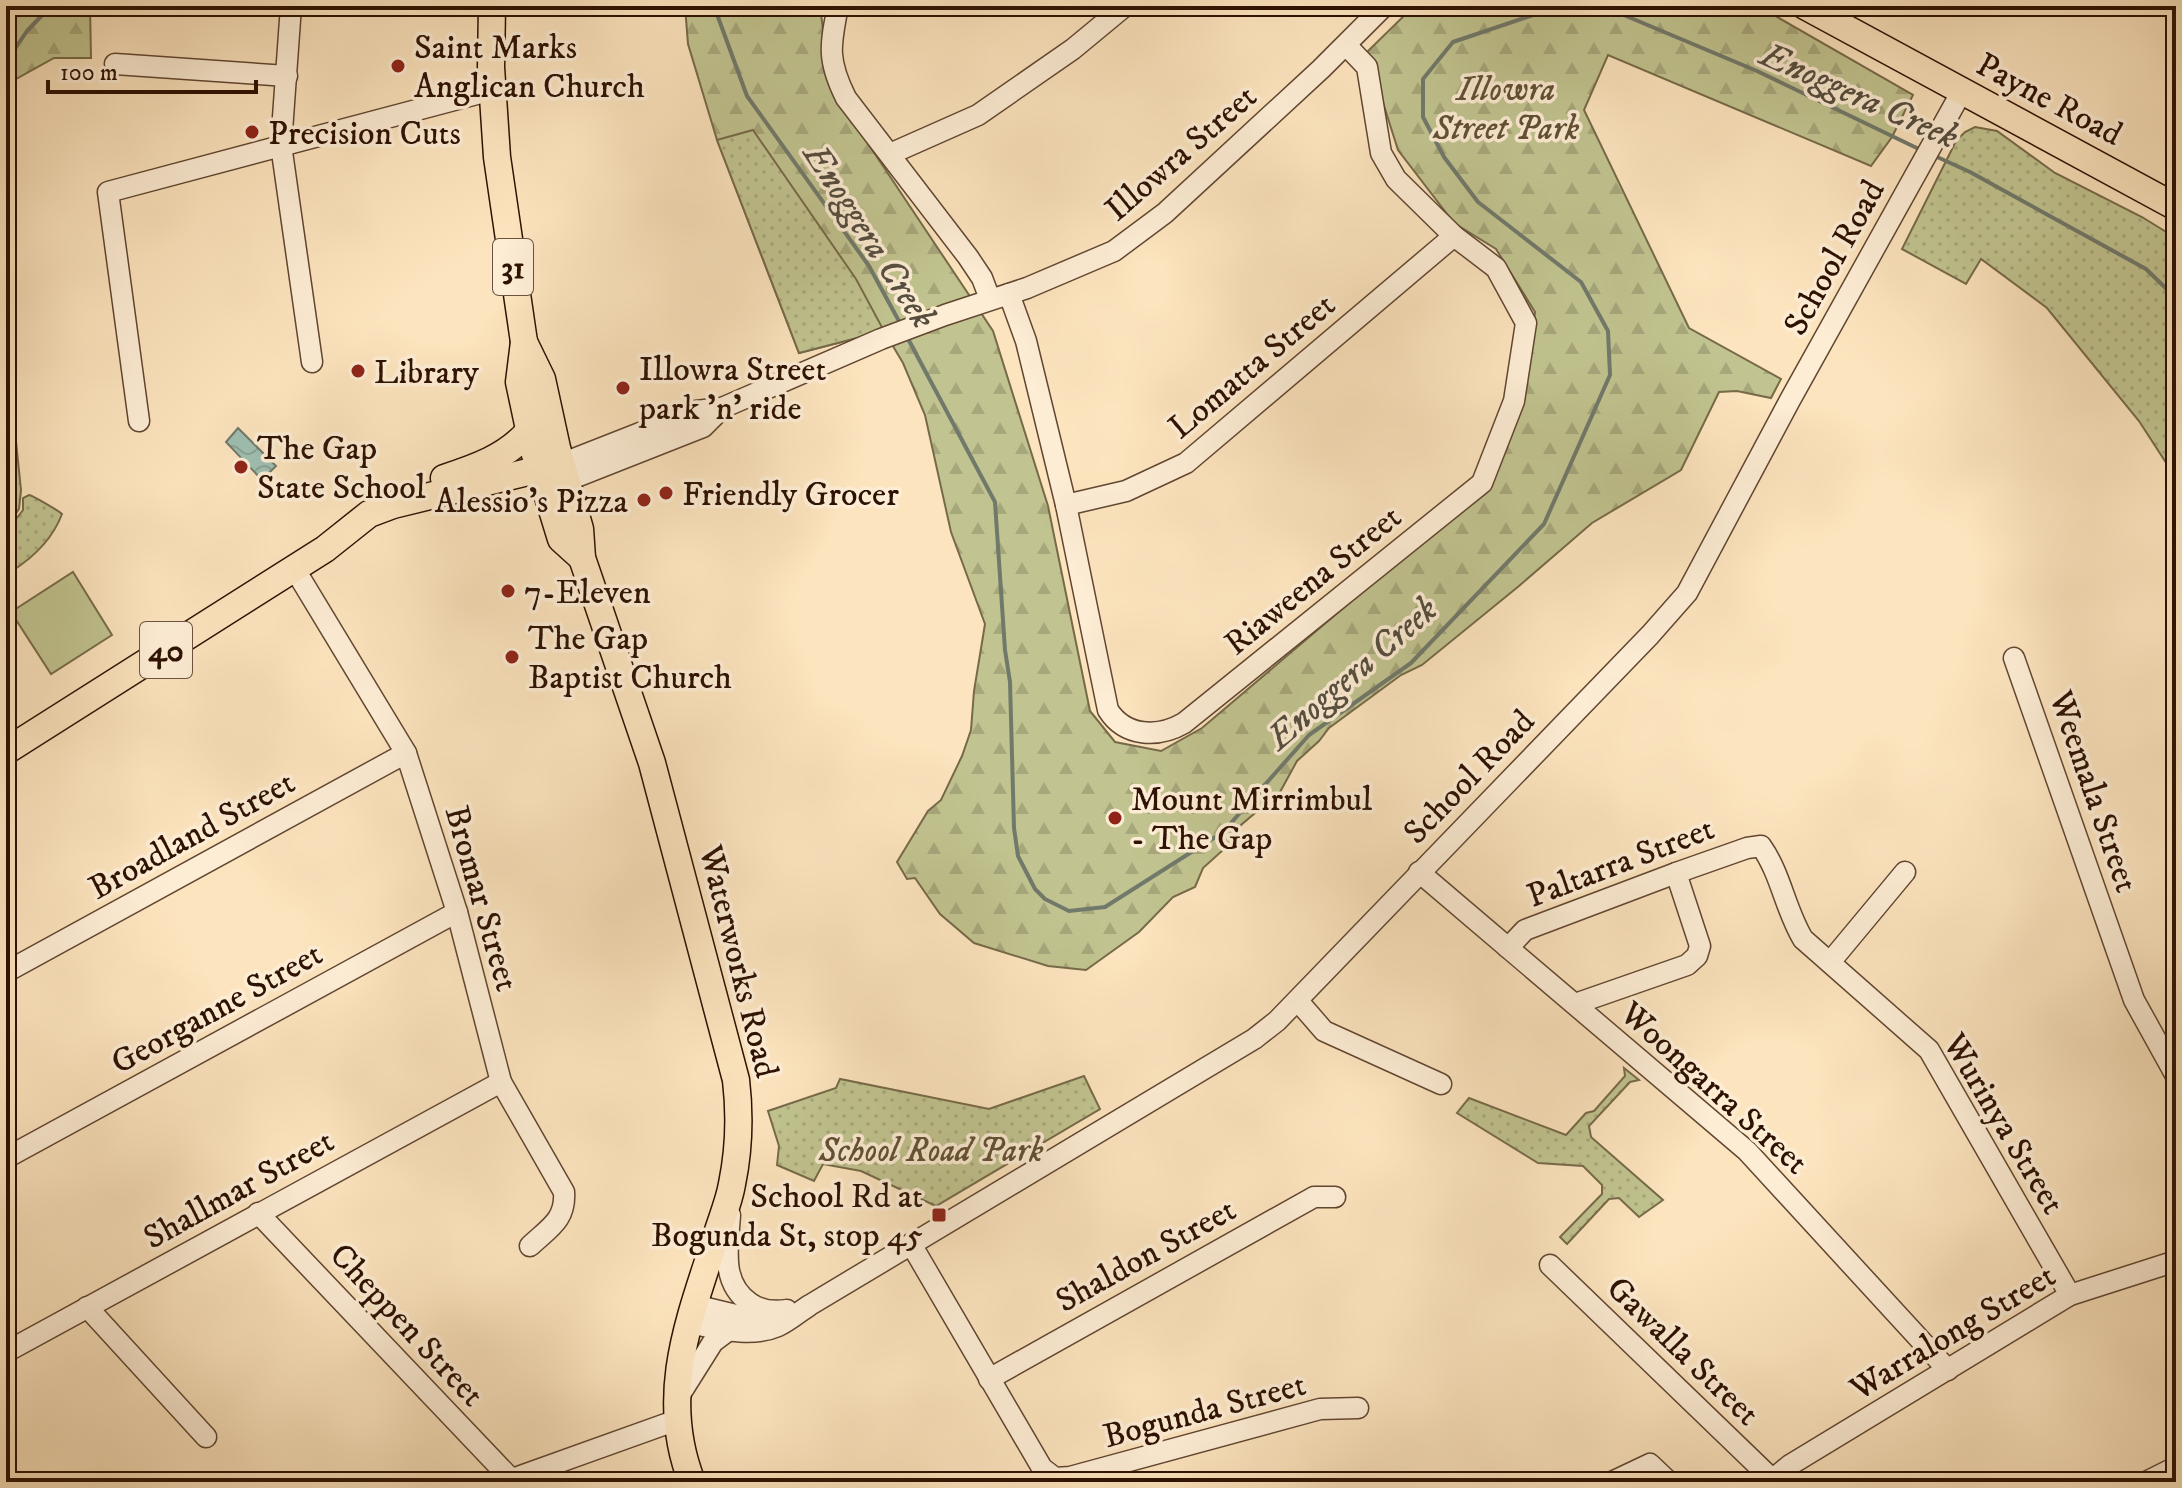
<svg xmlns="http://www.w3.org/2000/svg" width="2182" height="1488" viewBox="0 0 2182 1488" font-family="'IM FELL DW Pica',serif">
<defs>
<pattern id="forest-firs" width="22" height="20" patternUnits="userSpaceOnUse" patternTransform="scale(2)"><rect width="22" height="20" fill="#c1c490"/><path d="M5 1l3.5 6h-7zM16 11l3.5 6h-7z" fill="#a6a77b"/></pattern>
<pattern id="park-dots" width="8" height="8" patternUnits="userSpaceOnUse" patternTransform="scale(2)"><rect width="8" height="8" fill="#c1c490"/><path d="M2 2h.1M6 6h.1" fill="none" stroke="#a6a77b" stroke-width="1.8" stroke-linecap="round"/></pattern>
<pattern id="water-waves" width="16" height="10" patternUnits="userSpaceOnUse" patternTransform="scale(2)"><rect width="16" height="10" fill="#9fbfb1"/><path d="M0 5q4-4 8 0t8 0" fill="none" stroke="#89a397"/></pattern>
</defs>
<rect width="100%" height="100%" fill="#fce4be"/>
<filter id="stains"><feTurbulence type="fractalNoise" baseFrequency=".0025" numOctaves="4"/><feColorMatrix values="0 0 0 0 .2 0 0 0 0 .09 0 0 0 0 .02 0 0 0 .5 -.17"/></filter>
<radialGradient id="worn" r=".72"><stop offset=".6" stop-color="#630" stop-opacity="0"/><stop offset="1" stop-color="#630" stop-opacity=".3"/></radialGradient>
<!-- green -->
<path fill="#c1c490" stroke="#776a49" stroke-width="2" d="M73,572L112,635L51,674L11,612Z"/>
<!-- forest -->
<g fill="url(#forest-firs)" stroke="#776a49" stroke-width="2">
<path d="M22,6H90L91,58H54L9,83L12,107L6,111V32Z"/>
<path d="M685,6H820L828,68L839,100L993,331L1048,506L1090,711L1115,742L1161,751L1202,728L1486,487L1525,394L1535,312L1496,249L1454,223L1398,150L1367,52L1414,6H1758L1913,95L1892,137L1871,166L1608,55L1584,110L1689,328L1781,379L1771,398L1737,391L1719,392L1681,470L1592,523L1519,586L1422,665L1401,675L1329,728L1319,741L1297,761L1280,792L1241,825L1233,841L1203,868L1195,887L1173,897L1139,932L1086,970L1048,966L974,943L940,914L915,878L907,879L897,862L928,811L941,800L962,756L971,730L974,691L985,624L951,532L925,415L903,363L884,331L799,353L717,140L688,44Z"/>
</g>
<!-- park -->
<g fill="url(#park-dots)" stroke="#776a49" stroke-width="2">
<path d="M1975,127L1997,131L2055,173L2142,217L2176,238V478L2139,421L2047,308L1981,259L1966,284L1902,249L1956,141L1965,132Z"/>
<path d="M753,130L856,279L884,331L799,353L717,140Z"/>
<path d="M6,345L21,490L19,509L6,528Z"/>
<path d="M29,495C34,496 60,512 62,514C53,538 34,557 12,571L6,566V532L23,510V498Z"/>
<path d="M1624,1068L1639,1080L1630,1082L1589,1126L1591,1137L1663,1200L1639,1217L1619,1198L1609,1199L1567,1244L1560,1237L1602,1194V1185L1583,1166L1538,1163L1457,1113L1469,1098L1566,1135L1586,1113L1594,1111L1625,1076Z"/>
<path d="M1084,1076L1100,1109L936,1206L861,1171L823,1164L814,1181L777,1165L779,1146L768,1111L836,1088L840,1079L989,1109Z"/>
</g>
<!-- water -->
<path fill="url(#water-waves)" stroke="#71796b" stroke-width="2" d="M238,428L276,466L262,480L226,442Z"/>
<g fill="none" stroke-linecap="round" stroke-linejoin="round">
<!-- stream -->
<g stroke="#71796b" stroke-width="4">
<path d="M718,6V17L747,96L869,266L900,323"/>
<path d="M6,62L27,31L51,6"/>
<path d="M1935,156L1970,172L2146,269L2176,298"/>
<path d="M906,335L995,502L1005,650L1010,682L1014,828L1018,856L1035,889L1045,899L1069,911L1105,907L1223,832L1309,735L1411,663L1544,524L1610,375L1608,331L1581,282L1478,202L1444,157L1423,117V79L1453,42L1539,13H1619L1757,71L1923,151"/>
</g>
<!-- minor casing -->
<g stroke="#614631" stroke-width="23">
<g id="minor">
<path d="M291,6L281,145L312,362"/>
<path d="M838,6C830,46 827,60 846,98L968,257L982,278L990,299"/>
<path d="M115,64L287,76"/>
<path d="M890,154L978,115L1073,49L1125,6"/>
<path d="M1009,294L1026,341L1066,505L1108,710C1125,737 1158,738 1184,723L1482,483L1514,401L1526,323L1496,268L1454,236L1396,179L1381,153L1367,67L1346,45"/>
<path d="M139,421L108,192L492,90"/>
<path d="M561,464L696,411L722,408L881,339L945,315L1027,288L1114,251L1165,213L1321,69L1384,6"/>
<path d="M566,481L703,427L722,408"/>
<path d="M1066,505L1126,491L1186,463L1454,236"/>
<path d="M294,568L406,753L457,912L501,1082L564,1192C566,1220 549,1228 530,1246"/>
<path d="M2014,658L2134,1000L2176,1076"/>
<path d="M1419,872L1747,1151L1948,1370"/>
<path d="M1508,948L1525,930L1676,873L1747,848L1761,846C1781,874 1785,909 1803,939L1929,1050L2070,1295"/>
<path d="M1831,961L1905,872"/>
<path d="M6,972L406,753"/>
<path d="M1298,1001L1324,1031L1441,1084"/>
<path d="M1575,1004L1687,965L1697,956L1700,946L1676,873"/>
<path d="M6,1158L457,912"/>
<path d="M258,1213L511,1479"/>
<path d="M730,1215C728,1246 720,1283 750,1303C761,1311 774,1312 787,1310"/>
<path d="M911,1244L1042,1468L1055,1478L1070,1477L1320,1409L1358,1408"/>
<path d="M1550,1265L1775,1482"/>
<path d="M694,1305L740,1316L771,1314"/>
<path d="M87,1307L206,1437"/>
<path d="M689,1323C716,1328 751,1338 778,1326C789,1321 799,1312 810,1305L1254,1039L1277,1021L1650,635L1687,593L1790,400L1962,91"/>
<path d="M6,1352L501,1082"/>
<path d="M989,1379L1314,1197H1335"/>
<path d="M679,1396L713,1342L729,1330"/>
<path d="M1772,1480L1790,1465L2070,1295L2176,1261"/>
<path d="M504,1482L677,1420"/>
<path d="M1612,1482L1650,1464L1669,1482"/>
<path d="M2146,1482L2176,1467"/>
</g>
</g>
<!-- major casing -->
<g stroke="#2d1102" stroke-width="29">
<g id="major">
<path d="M492,6L491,67L497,157L524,342L519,382L533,448L561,539L582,558"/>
<path d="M1805,6L2176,207"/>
<path d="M524,342L542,379L557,448L580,529L582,558L652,763L736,1080C740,1114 739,1150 732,1184C729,1202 721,1220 716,1237C689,1320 658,1396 692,1482"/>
<path d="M444,478C475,468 507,457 529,431"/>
<path d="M6,751L325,549L369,514L393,505L561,464"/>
</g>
</g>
<!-- minor -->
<use href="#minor" stroke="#fdedd5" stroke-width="20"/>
<!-- major -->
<use href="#major" stroke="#fce4be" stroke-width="26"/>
</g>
<!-- markers -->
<g fill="#8f2418" stroke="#fdedd5" stroke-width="3">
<circle cx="398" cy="66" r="8"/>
<circle cx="252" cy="132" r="8"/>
<circle cx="358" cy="371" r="8"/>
<circle cx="623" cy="388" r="8"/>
<circle cx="241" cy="467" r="8"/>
<circle cx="666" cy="493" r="8"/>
<circle cx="644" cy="500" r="8"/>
<circle cx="508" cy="591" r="8"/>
<circle cx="512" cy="657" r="8"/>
<circle cx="1115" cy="818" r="8"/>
<rect x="931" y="1207" width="16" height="16" rx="4"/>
</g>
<g text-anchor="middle" stroke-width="7" stroke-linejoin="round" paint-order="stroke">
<!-- shield labels -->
<g fill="#fdedd5" stroke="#6b5341" stroke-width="2">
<rect x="493" y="239" width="40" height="56" rx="6"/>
<rect x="140" y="622" width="52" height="56" rx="6"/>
</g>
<g font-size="32" font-weight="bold" fill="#2d1102">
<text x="513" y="278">31</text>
<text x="166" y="661">40</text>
</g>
<!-- poi labels -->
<g font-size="34" fill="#2d1102" stroke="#fdedd5" text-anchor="start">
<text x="414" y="58">Saint Marks<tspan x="414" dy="39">Anglican Church</tspan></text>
<text x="268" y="144">Precision Cuts</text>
<text x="639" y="380">Illowra Street<tspan x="639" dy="39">park 'n' ride</tspan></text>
<text x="374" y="383">Library</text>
<text x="257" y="459">The Gap<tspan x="257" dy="39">State School</tspan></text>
<text x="682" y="505">Friendly Grocer</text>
<text x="628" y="512" text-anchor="end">Alessio's Pizza</text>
<text x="524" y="603">7-Eleven</text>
<text x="528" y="649">The Gap<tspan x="528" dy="39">Baptist Church</tspan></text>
<text x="1131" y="810">Mount Mirrimbul<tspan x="1131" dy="39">- The Gap</tspan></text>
<text x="923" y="1207" text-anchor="end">School Rd at<tspan x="923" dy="39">Bogunda St, stop 45</tspan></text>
</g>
<!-- park labels -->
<g font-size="34" font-style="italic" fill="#615034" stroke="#fdedd5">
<text x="1506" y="100">Illowra<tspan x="1506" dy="39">Street Park</tspan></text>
<text x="931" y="1161">School Road Park</text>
</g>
<!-- street labels -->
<g font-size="34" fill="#2d1102" stroke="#fdedd5">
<text transform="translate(2050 98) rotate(28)" y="12">Payne Road</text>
<text transform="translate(1180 152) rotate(-41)" y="12">Illowra Street</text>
<text transform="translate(1833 257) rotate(-61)" y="12">School Road</text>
<text transform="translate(1251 365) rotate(-40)" y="12">Lomatta Street</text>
<text transform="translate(1312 579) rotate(-39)" y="12">Riaweena Street</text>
<text transform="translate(1468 776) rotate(-46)" y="12">School Road</text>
<text transform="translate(2095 791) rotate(71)" y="12">Weemala Street</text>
<text transform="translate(191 834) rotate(-29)" y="12">Broadland Street</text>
<text transform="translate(1620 861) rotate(-21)" y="12">Paltarra Street</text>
<text transform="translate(483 898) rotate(74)" y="12">Bromar Street</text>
<text transform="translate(740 961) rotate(76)" y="12">Waterworks Road</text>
<text transform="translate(216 1007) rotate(-29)" y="12">Georganne Street</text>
<text transform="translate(1715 1087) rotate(42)" y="12">Woongarra Street</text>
<text transform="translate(2005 1123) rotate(59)" y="12">Wurinya Street</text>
<text transform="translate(238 1188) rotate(-29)" y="12">Shallmar Street</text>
<text transform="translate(1145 1254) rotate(-29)" y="12">Shaldon Street</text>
<text transform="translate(408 1324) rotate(47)" y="12">Cheppen Street</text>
<text transform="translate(1952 1331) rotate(-31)" y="12">Warralong Street</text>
<text transform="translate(1684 1350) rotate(44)" y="12">Gawalla Street</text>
<text transform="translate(1204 1409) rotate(-15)" y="12">Bogunda Street</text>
</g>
<!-- water labels -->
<g font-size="36" font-style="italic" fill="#554e3f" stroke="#fdedd5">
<text transform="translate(1860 94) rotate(24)" y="13">Enoggera Creek</text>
<text transform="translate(871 235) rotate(57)" y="13">Enoggera Creek</text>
<text transform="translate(1351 672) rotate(-41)" y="13">Enoggera Creek</text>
</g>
</g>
<!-- margin -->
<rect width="2182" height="1488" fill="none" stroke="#fce4be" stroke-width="32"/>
<rect x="8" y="8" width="2166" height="1472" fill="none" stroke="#2d1102" stroke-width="4"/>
<rect x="16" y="16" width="2150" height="1456" fill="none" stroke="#2d1102" stroke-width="2"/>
<!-- scale -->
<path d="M48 80v12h208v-12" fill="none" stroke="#2d1102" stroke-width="4"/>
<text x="60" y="80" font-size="24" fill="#2d1102" stroke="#fdedd5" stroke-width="6" paint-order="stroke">100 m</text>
<rect width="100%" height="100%" filter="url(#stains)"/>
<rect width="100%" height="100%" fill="url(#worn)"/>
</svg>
